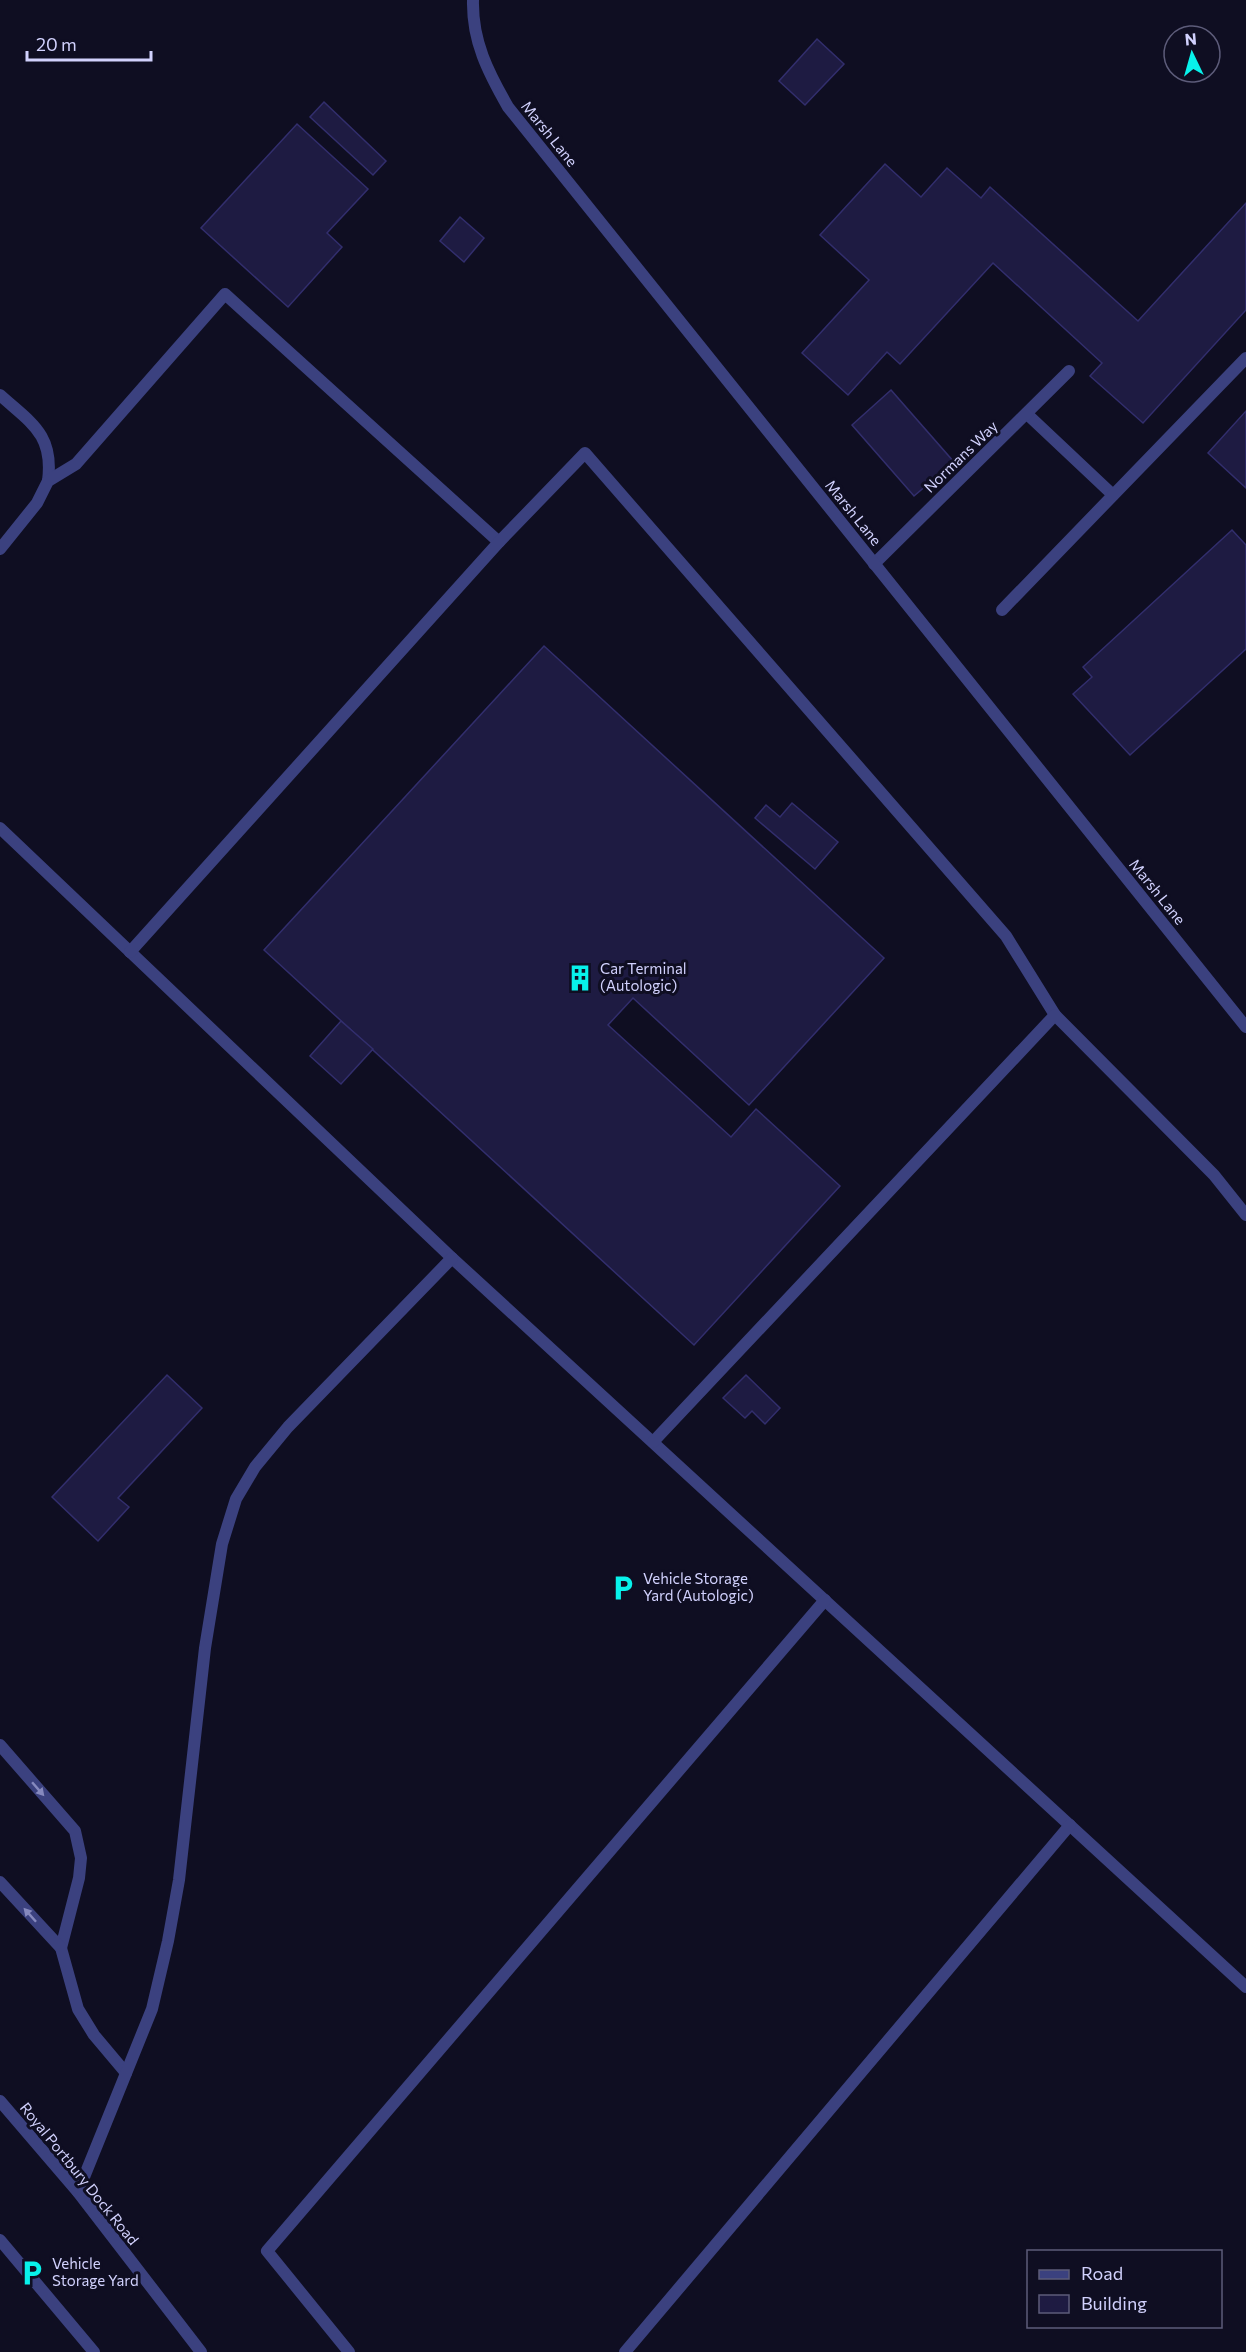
<svg xmlns="http://www.w3.org/2000/svg" width="1246" height="2352" viewBox="0 0 1246 2352" font-family="Commissioner,sans-serif">
<rect width="100%" height="100%" fill="#0f0e22"/>
<!-- building -->
<g fill="#1e1b42" stroke="#322e6d" stroke-width="1.5">
<path d="M817,39L844,64L805,105L779,81Z"/>
<path d="M324,102L386,161L373,175L310,117Z"/>
<path d="M297,124L368,189L327,233L342,247L288,307L201,228Z"/>
<path d="M885,164L921,197L947,168L981,198L990,187L1138,321L1246,203V310L1143,423L1090,376L1102,363L993,263L900,364L887,352L848,395L802,353L869,280L820,235Z"/>
<path d="M460,217L484,238L464,262L440,241Z"/>
<path d="M891,390L954,462L914,496L852,425Z"/>
<path d="M1246,411V488L1208,453Z"/>
<path d="M1232,530L1246,545V649L1130,755L1073,694L1092,677L1083,667Z"/>
<path d="M544,646L884,958L749,1105L633,998L608,1025L731,1137L756,1109L840,1186L694,1345L264,950Z"/>
<path d="M792,803L838,842L815,869L755,818L766,805L780,817Z"/>
<path d="M341,1021L373,1049L341,1084L310,1056Z"/>
<path d="M167,1375L202,1408L118,1498L129,1507L98,1541L52,1497Z"/>
<path d="M746,1375L780,1408L765,1424L752,1411L745,1418L723,1398Z"/>
</g>
<g fill="none" stroke-linecap="round" stroke-linejoin="round">
<!-- service -->
<g stroke="#3b417f" stroke-width="12">
<path d="M0,395C31,423 54,434 48,481"/>
<path d="M1027,414L1113,495"/>
<path d="M0,549L37,503L48,481L76,464L225,294L499,542"/>
<path d="M874,564L1069,371"/>
<path d="M1002,610L1246,358"/>
<path d="M0,828L452,1258L1246,1987"/>
<path d="M130,952L499,542L585,453L1006,936L1055,1015"/>
<path d="M653,1442L1055,1015L1214,1175L1246,1215"/>
<path d="M0,1745L75,1831L81,1858L79,1878L61,1948"/>
<path d="M0,1882L61,1948L78,2009L94,2035L126,2073"/>
<path d="M78,2192L152,2009L168,1941L179,1880L205,1648L222,1544L236,1499L255,1467L288,1427L452,1258"/>
<path d="M0,2240L94,2352"/>
<path d="M349,2352L267,2251L825,1600"/>
<path d="M625,2352L1070,1825"/>
</g>
<!-- minor -->
<g stroke="#3b417f" stroke-width="12">
<path d="M473,0C472,41 488,72 508,107L1246,1027"/>
<path d="M0,2101L78,2192L201,2352"/>
</g>
</g>
<!-- one-way arrows -->
<defs><path id="oneway-solid" d="M-6-.8H1V-3.2L6.5 0L1 3.2V.8H-6Z" transform="scale(1.5)"/></defs>
<g fill="#8689be">
<use href="#oneway-solid" transform="translate(38 1789) rotate(49)"/>
<use href="#oneway-solid" transform="translate(30 1915) rotate(-132)"/>
</g>
<!-- icons -->
<defs>
<g id="building-bare" transform="scale(2.07)"><path d="M-4-6H4V6H1V3H-1V6H-4ZM-2.5-4.3h1.7v1.8h-1.7ZM.8-4.3h1.7v1.8H.8ZM-2.5-1h1.7V.8h-1.7ZM.8-1h1.7V.8H.8Z" fill="#08f2eb" stroke="#0f0e22" stroke-width="2.5" paint-order="stroke"/></g>
<g id="parking-bare" transform="scale(2.07)"><path d="M-3.5-5.5H1a3.5 3.5 0 0 1 0 7H-1V5.5H-3.5ZM-1-3.4V-.6H.8a1.4 1.4 0 0 0 0-2.8Z" fill="#08f2eb" stroke="#0f0e22" stroke-width="2.5" paint-order="stroke"/></g>
</defs>
<g fill-rule="evenodd">
<use href="#building-bare" x="580" y="978"/>
<use href="#parking-bare" x="623" y="1588"/>
<use href="#parking-bare" x="32" y="2273"/>
</g>
<g text-anchor="middle" stroke-width="6" stroke-linejoin="round" paint-order="stroke">
<!-- street labels -->
<g font-size="15" fill="#d1d1fd" stroke="#0f0e22">
<text transform="translate(549 134) rotate(51)" y="5">Marsh Lane</text>
<text transform="translate(961 457) rotate(-44)" y="5">Normans Way</text>
<text transform="translate(853 513) rotate(51)" y="5">Marsh Lane</text>
<text transform="translate(1157 892) rotate(51)" y="5">Marsh Lane</text>
<text transform="translate(79 2174) rotate(51)" y="5">Royal Portbury Dock Road</text>
</g>
<!-- poi labels -->
<g font-size="15" fill="#d1d1fd" stroke="#0f0e22" text-anchor="start">
<text x="600" y="974">Car Terminal<tspan x="600" dy="17">(Autologic)</tspan></text>
<text x="643" y="1584">Vehicle Storage<tspan x="643" dy="17">Yard (Autologic)</tspan></text>
<text x="52" y="2269">Vehicle<tspan x="52" dy="17">Storage Yard</tspan></text>
</g>
</g>
<!-- legend -->
<rect x="1027" y="2250" width="195" height="78" fill="#0f0e22" stroke="#5d5c7a" stroke-width="1.5"/>
<rect x="1039" y="2270" width="30" height="9" fill="#3b417f" stroke="#5d5c7a" stroke-width="1.5"/>
<text x="1081" y="2280" font-size="18" fill="#d1d1fd">Road</text>
<rect x="1039" y="2295" width="30" height="18" fill="#1e1b42" stroke="#5d5c7a" stroke-width="1.5"/>
<text x="1081" y="2310" font-size="18" fill="#d1d1fd">Building</text>
<!-- north arrow -->
<g transform="translate(1192 54) rotate(355)"><circle r="28" fill="#0f0e22" stroke="#5d5c7a" stroke-width="1.5"/>
<path d="M0-4.5L10 22L0 15L-10 22Z" fill="#08f2eb"/>
<text y="-9" font-size="16" font-weight="bold" text-anchor="middle" fill="#d1d1fd">N</text>
</g>
<!-- scale -->
<path d="M27 51v9h124v-9" fill="none" stroke="#d1d1fd" stroke-width="3"/>
<text x="36" y="51" font-size="18" fill="#d1d1fd" stroke="#0f0e22" stroke-width="4.5" paint-order="stroke">20 m</text>
</svg>
